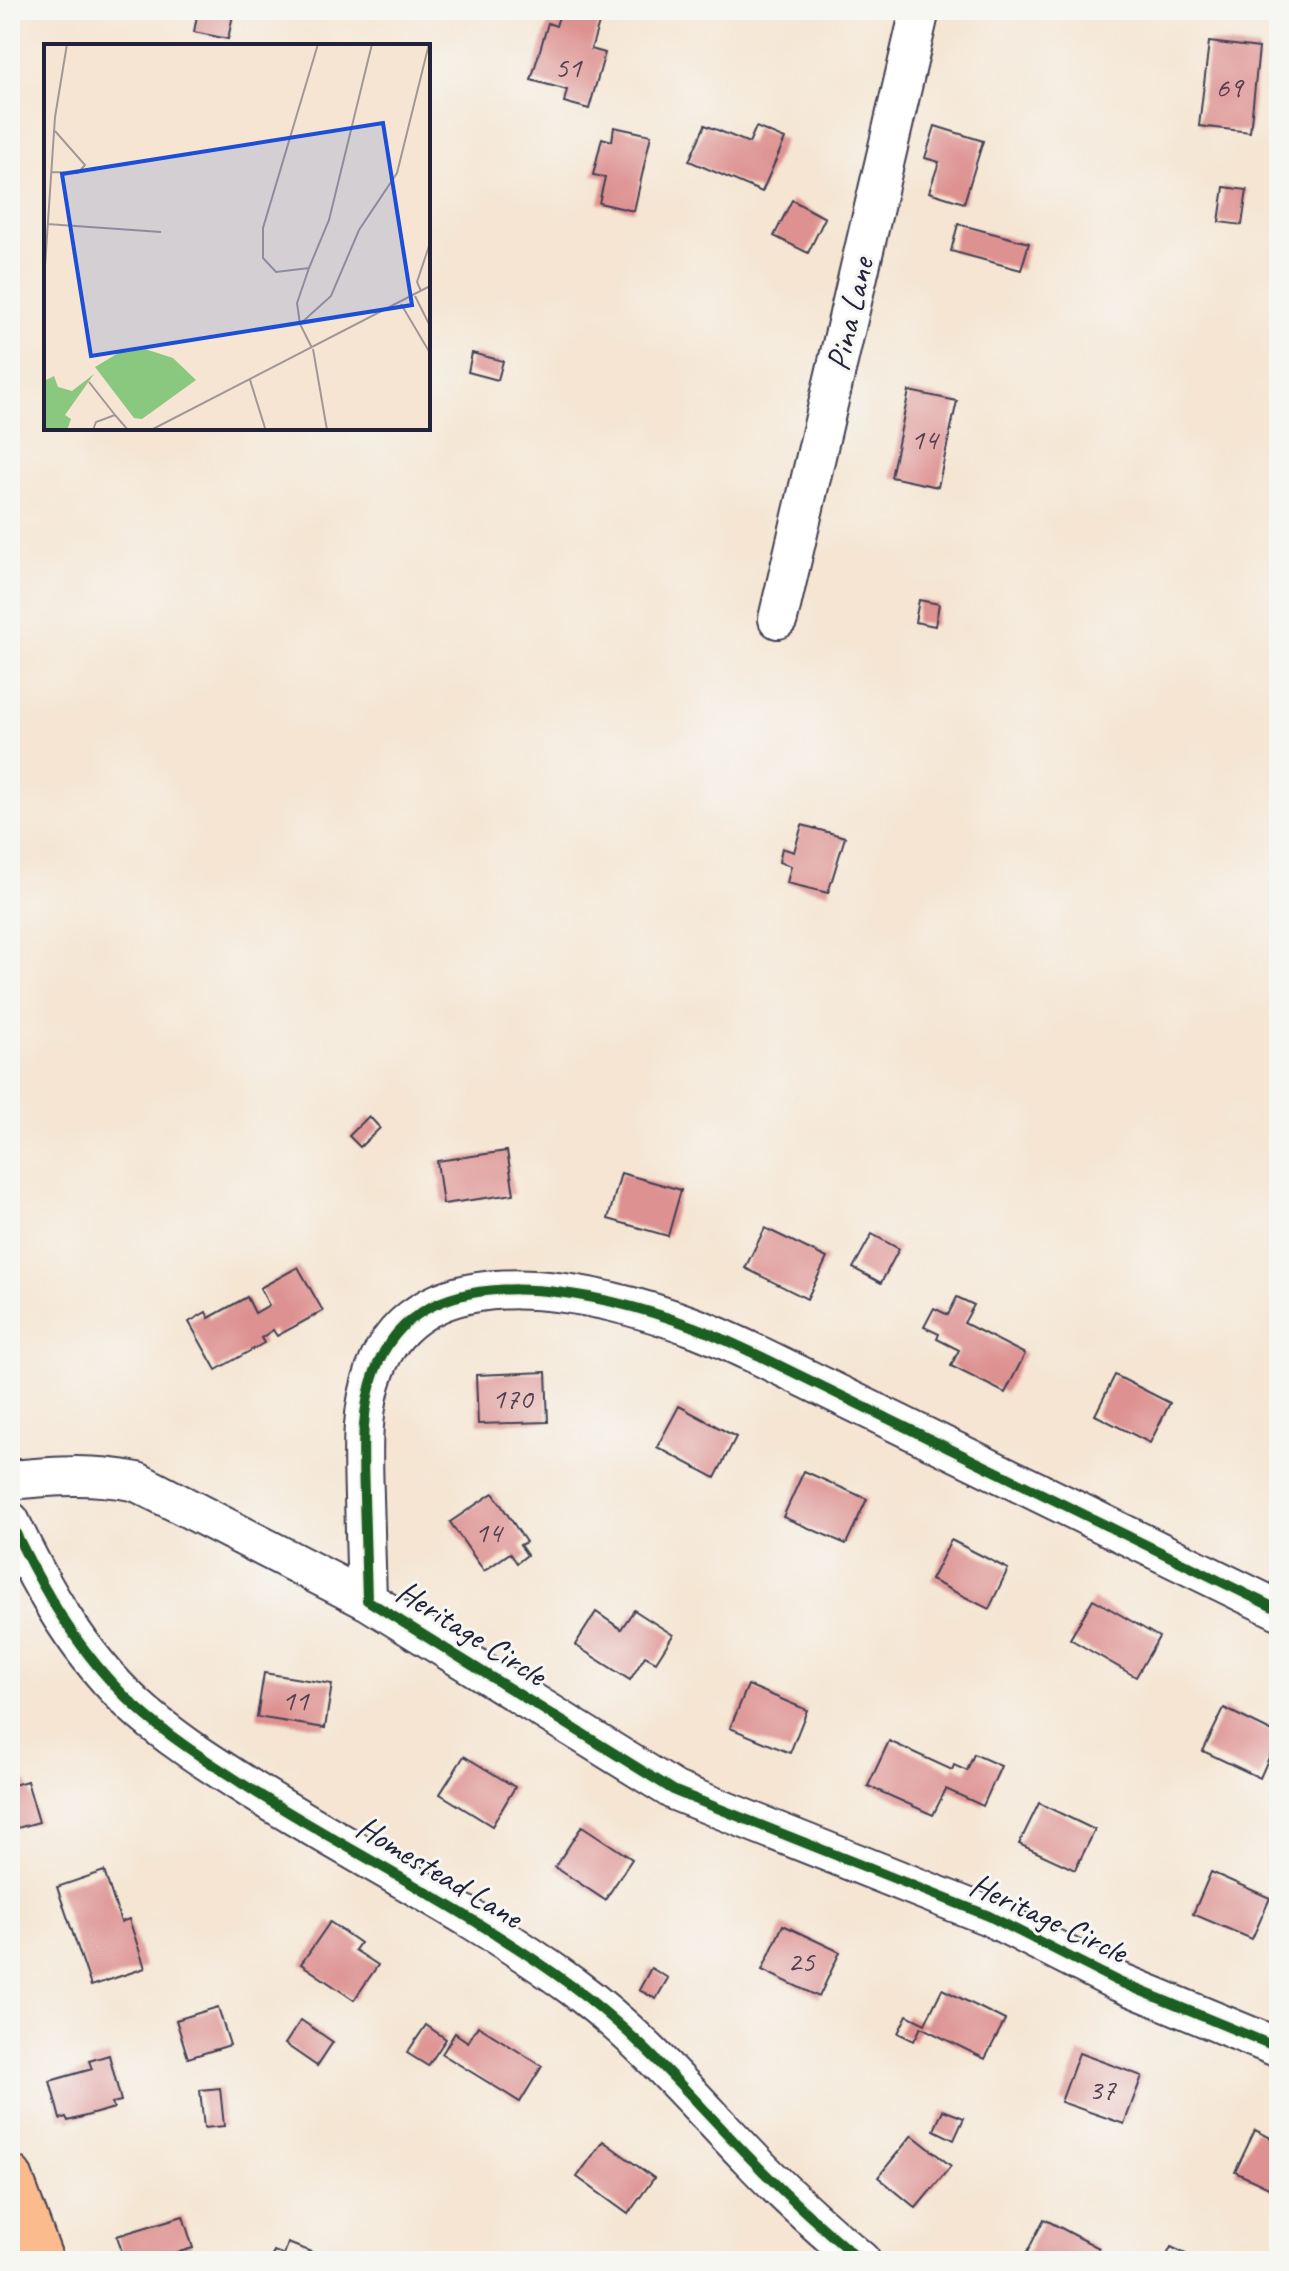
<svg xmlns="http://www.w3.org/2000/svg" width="1289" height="2271" viewBox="0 0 1289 2271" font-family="Caveat,sans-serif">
<rect width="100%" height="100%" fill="#f6f6f2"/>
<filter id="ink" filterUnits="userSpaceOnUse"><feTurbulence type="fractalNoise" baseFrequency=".0125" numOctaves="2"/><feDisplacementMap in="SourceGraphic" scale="16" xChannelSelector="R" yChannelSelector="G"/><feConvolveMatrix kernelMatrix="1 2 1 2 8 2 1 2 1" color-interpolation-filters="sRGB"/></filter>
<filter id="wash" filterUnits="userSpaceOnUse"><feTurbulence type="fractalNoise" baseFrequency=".006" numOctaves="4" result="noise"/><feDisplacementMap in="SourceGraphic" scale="32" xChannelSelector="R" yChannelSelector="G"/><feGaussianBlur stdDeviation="1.8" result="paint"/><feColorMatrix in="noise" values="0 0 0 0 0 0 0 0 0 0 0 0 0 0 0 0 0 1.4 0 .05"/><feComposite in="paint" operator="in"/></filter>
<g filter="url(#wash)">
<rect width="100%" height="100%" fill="#f5e5d2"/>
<g id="blocks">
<!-- building -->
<g fill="#dd9190">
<path d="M198,10H234L228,39L194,32Z"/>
<path d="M561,10H603L591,49L605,53L589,109L564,102L567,90L531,80L548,23L556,26Z"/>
<path d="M1209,42L1259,48L1250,132L1199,126Z"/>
<path d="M705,125L749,143L756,127L785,139L762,192L689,161Z"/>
<path d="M935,126L983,141L964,203L929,192L939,162L925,158Z"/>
<path d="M614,127L651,135L634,211L599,203L605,177L593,175L602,138L612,141Z"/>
<path d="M1224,187L1247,190L1242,225L1219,222Z"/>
<path d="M792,200L825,218L808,253L774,236Z"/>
<path d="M958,224L1029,243L1021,270L951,251Z"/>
<path d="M472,353L503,361L498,380L468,372Z"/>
<path d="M909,391L957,401L938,487L891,477Z"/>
<path d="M919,600L939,604L935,626L915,622Z"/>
<path d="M802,825L845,837L828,893L787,883L791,866L779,862L782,848L794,852Z"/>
<path d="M369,1116L380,1128L360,1147L349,1136Z"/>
<path d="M507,1151L514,1194L443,1204L437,1161Z"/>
<path d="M621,1173L681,1190L668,1236L608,1219Z"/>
<path d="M765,1228L827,1258L807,1299L745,1268Z"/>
<path d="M872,1234L899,1249L881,1283L853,1268Z"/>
<path d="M298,1267L323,1311L277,1336L273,1330L261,1338L264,1343L216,1370L189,1322L206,1312L209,1318L247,1297L255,1313L269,1305L260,1288Z"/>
<path d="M957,1297L974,1305L964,1323L1025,1354L1005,1393L951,1366L959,1350L937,1339L939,1334L924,1327L934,1308L948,1315Z"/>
<path d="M546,1372L548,1422L478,1424L476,1375Z"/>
<path d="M1115,1375L1170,1403L1150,1443L1095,1415Z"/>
<path d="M679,1406L736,1437L715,1478L657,1447Z"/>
<path d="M804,1471L867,1499L846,1544L783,1517Z"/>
<path d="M493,1493L526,1542L520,1545L527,1555L517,1563L510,1553L484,1571L450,1522Z"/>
<path d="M951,1540L1008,1569L989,1609L931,1580Z"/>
<path d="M1093,1599L1159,1637L1136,1677L1070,1639Z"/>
<path d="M634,1610L673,1635L656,1662L645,1656L630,1680L575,1645L596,1612L621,1629Z"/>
<path d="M264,1673L332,1684L325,1728L257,1717Z"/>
<path d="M748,1685L807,1710L790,1753L730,1728Z"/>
<path d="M1224,1708L1279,1735L1260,1778L1203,1751Z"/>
<path d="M889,1741L952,1770L954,1765L967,1771L974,1754L1001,1766L983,1806L946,1789L933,1815L868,1786Z"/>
<path d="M464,1756L515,1787L492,1826L440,1794Z"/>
<path d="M27,1781L39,1822L10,1830V1786Z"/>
<path d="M1039,1803L1095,1830L1075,1870L1019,1844Z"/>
<path d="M582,1826L632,1859L605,1900L555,1867Z"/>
<path d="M104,1871L121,1922L129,1919L145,1968L91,1986L57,1887Z"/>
<path d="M1211,1872L1270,1898L1252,1939L1193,1914Z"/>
<path d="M330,1922L360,1943L355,1950L378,1965L354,2000L301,1964Z"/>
<path d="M783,1925L840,1952L819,1997L762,1970Z"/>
<path d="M651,1968L668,1978L656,1999L639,1990Z"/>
<path d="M942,1989L1005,2020L985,2059L921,2027L914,2041L898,2033L907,2015L925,2024Z"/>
<path d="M218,2007L230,2045L188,2058L176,2020Z"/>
<path d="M301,2020L333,2042L317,2066L285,2044Z"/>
<path d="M426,2025L446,2039L428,2066L407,2053Z"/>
<path d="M478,2026L542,2066L520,2102L442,2054L455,2033L468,2042Z"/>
<path d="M1079,2053L1142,2076L1124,2124L1061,2102Z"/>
<path d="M109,2055L121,2101L112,2103L114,2108L68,2121L66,2117L60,2119L50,2081L92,2069L89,2061Z"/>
<path d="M220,2088L224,2126L204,2128L200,2090Z"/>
<path d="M943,2110L964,2118L954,2140L934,2130Z"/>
<path d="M1255,2130L1279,2142V2193L1235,2172Z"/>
<path d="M912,2135L951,2166L916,2208L878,2177Z"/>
<path d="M603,2141L654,2178L628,2214L577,2177Z"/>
<path d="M183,2216L193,2248L148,2261H125L117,2236Z"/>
<path d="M1044,2219L1099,2248L1092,2261H1030L1024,2258Z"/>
<path d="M288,2243L334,2261H270L274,2251L284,2255Z"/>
<path d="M1171,2247L1194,2258L1192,2261H1164Z"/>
</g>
</g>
</g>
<g filter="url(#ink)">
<use href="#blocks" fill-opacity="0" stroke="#423f52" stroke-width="2"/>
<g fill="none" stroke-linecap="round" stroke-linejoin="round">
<!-- minor casing -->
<g stroke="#423f52" stroke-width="42">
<g id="minor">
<path d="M778,619L920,10"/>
<path d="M10,1480C55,1476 92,1473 137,1482L367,1600"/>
<path d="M10,1521C42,1589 79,1654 135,1706C172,1740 215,1766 257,1793C361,1858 473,1913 572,1986C639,2035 693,2099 750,2158C785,2195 822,2228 861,2261"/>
<path d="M1279,1610L760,1356C738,1346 716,1335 694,1327C601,1292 420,1247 375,1371C360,1411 363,1455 364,1497C365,1531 366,1566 367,1600L675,1791L989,1916L1117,1981L1279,2048"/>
</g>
</g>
<!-- major casing -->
<g stroke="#423f52" stroke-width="48">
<path id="major" d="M10,2177L41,2261"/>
</g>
<!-- minor -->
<use href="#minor" stroke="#fff" stroke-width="38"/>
<!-- major -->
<use href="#major" stroke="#fbbb8d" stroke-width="44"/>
<!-- cycleway casing -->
<g stroke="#f6f6f2" stroke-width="15">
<g id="cycleway">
<path d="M10,1521C42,1589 79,1654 135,1706C172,1740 215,1766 257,1793C361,1858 473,1913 572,1986C639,2035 693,2099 750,2158C785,2195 822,2228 861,2261"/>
<path d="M1279,1610L760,1356C738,1346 716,1335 694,1327C601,1292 420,1247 375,1371C360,1411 363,1455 364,1497C365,1531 366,1566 367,1600L675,1791L989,1916L1117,1981L1279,2048"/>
</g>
</g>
<!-- cycleway -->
<use href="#cycleway" stroke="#1b5e20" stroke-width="10"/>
</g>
</g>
<g text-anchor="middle" stroke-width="6" stroke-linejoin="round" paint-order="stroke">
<!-- number labels -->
<g font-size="30" fill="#513e50">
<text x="568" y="77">51</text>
<text x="1229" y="97">69</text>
<text x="924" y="449">14</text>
<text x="512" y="1408">170</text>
<text x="488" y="1542">14</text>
<text x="295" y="1710">11</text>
<text x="801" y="1971">25</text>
<text x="1102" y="2099">37</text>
</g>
<!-- street labels -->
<g font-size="34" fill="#22223b" stroke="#f6f6f2">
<text transform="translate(849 314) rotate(-77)" y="12">Pina Lane</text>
<text transform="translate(472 1632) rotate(32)" y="12">Heritage Circle</text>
<text transform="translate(440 1871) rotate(31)" y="12">Homestead Lane</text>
<text transform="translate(1049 1917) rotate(25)" y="12">Heritage Circle</text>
</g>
</g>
<!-- overview -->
<g transform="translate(44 44)">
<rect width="386" height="386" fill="#f5e5d2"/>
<path d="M101,305L129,314L152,336L98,375L90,374L51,323L76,308ZM50,330L21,371L27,375L23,386H0V337L10,332L14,343L28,347Z" fill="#8ac87f"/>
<path fill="none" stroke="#a19796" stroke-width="2" d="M274,0L219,184V214L232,228L265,224L285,176L328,0M7,128L34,129L41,121L11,87M3,180L117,188M0,237L11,73L23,0M377,247L373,238L385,202M371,252L386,282M357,260L386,309M256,280L253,259L265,224M268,304L256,280L287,252L315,186L353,129L385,0M269,305L283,386M206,336L221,384M45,338L71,371M49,386L52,378L71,371L84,386M107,386L386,242"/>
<path fill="#1d4ed8" fill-opacity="0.15" stroke="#1d4ed8" stroke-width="4" d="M339,79L368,261L47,312L18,130Z"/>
<rect width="386" height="386" fill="none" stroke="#22223b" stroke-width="4"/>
</g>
<!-- margin -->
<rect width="1289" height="2271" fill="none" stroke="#f6f6f2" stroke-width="40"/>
</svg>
